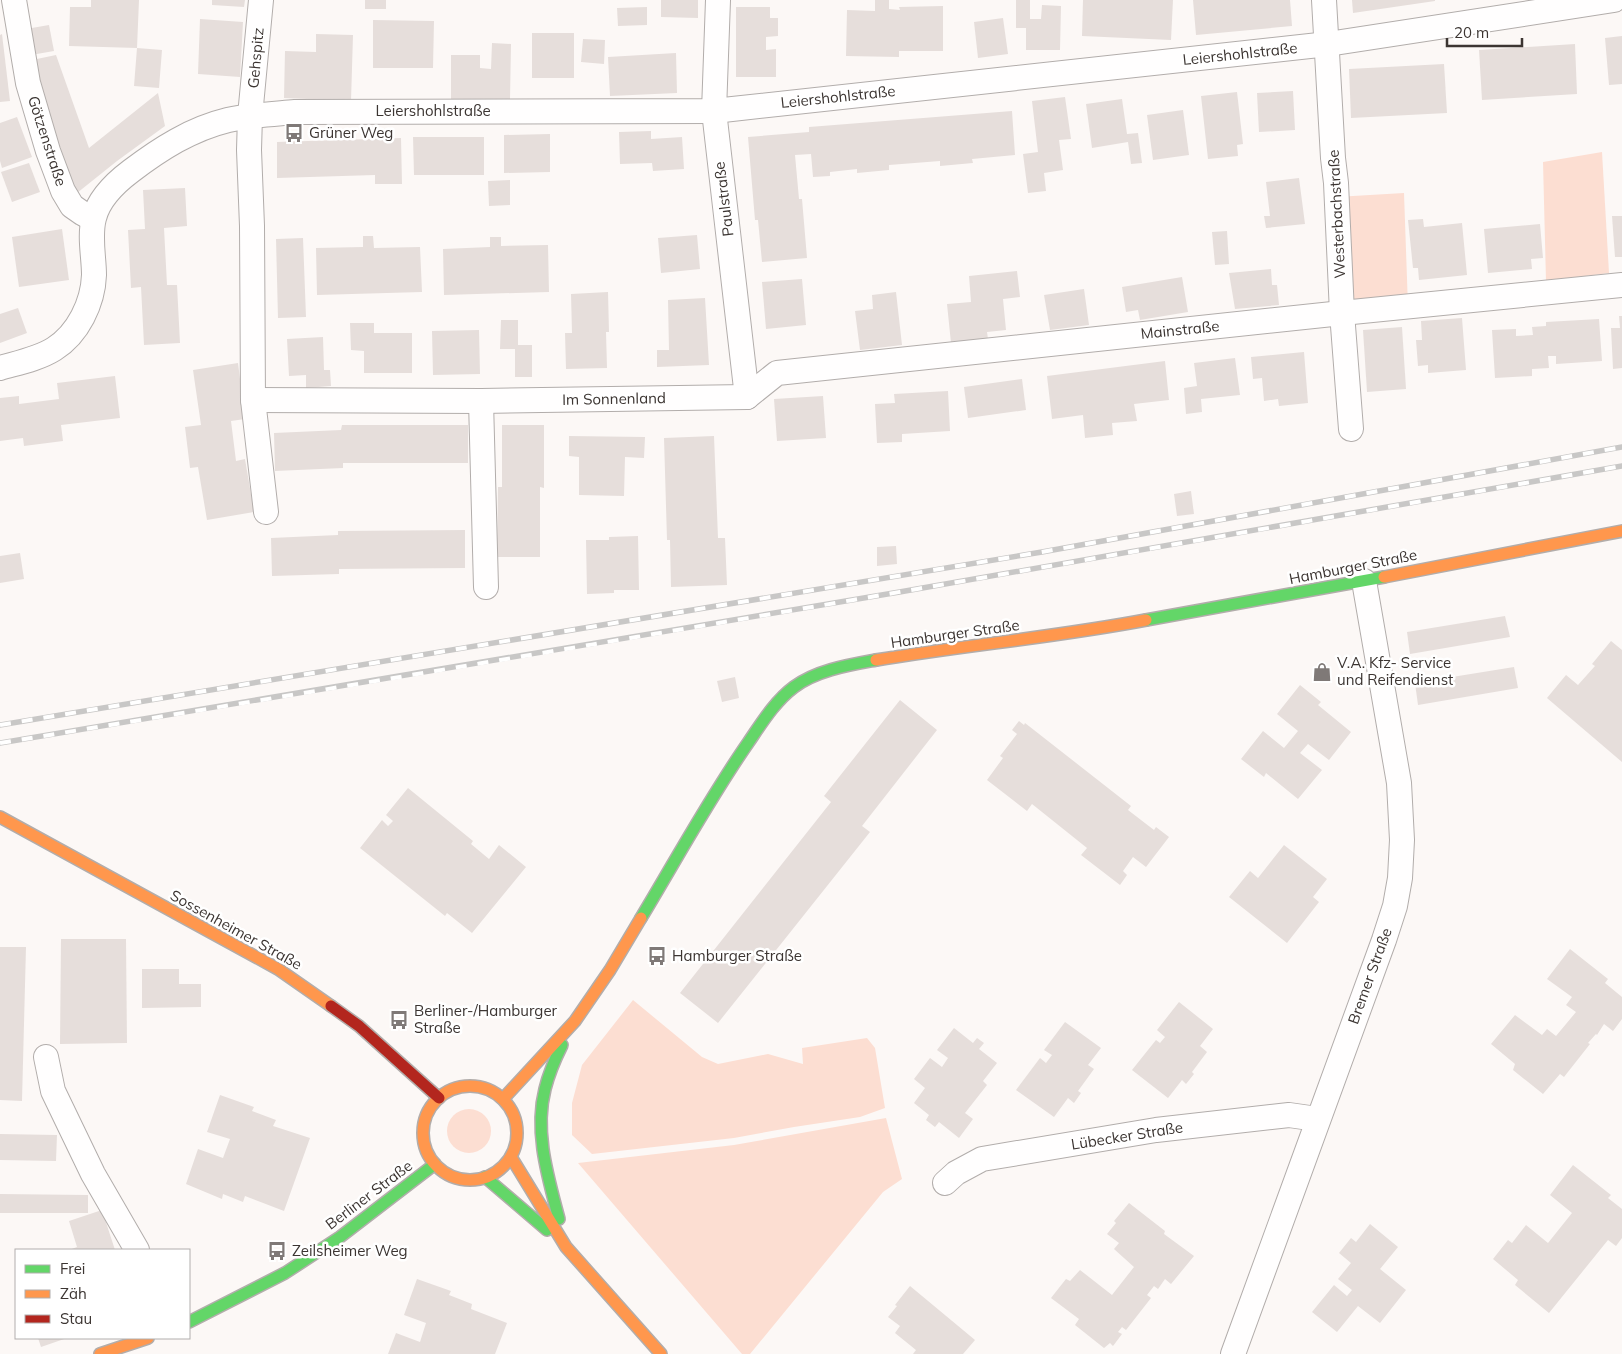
<svg xmlns="http://www.w3.org/2000/svg" width="1622" height="1354" viewBox="0 0 1622 1354" font-family="Mulish,sans-serif">
<rect width="100%" height="100%" fill="#fcf8f6"/>
<!-- green -->
<g fill="#fcded2">
<path d="M1602,152L1609,273L1546,281L1543,162Z"/>
<path d="M1404,193L1408,307L1342,313L1336,197Z"/>
<path d="M633,1000L702,1057L718,1064L768,1054L803,1064L802,1048L867,1038L875,1048L885,1108L860,1117L794,1127L734,1138L592,1154L572,1135V1103L582,1065Z"/>
<circle cx="469" cy="1131" r="22"/>
<path d="M886,1118L902,1179L883,1192L750,1354H742L578,1163L734,1145Z"/>
</g>
<!-- building -->
<g fill="#e6dedb">
<path d="M91,0H139L137,48L162,50L159,88L134,86L137,48L69,46L70,7H91Z"/>
<path d="M212,0H245L244,7L212,5Z"/>
<rect x="365" y="0" width="21" height="9"/>
<path d="M661,0H698V18L661,17Z"/>
<path d="M875,0H889V9L900,10L899,7L943,6V51H899V57L846,56L847,10L875,11Z"/>
<path d="M1016,0H1030V19H1041L1042,5L1061,6L1060,50H1026V28H1016Z"/>
<path d="M1083,0H1173L1171,40L1082,36Z"/>
<path d="M1193,0H1290L1292,26L1196,35Z"/>
<path d="M1352,0H1435V1L1353,13Z"/>
<path d="M647,7V25L618,26L617,8Z"/>
<path d="M736,7H770V18H778V36L766,37V50L776,49V77H736Z"/>
<path d="M1003,18L1008,54L978,58L974,22Z"/>
<path d="M200,19L243,22L240,77L198,74Z"/>
<path d="M373,20L434,21L433,68H373Z"/>
<path d="M49,25L54,51L31,55L26,29Z"/>
<rect x="532" y="33" width="42" height="45"/>
<path d="M2,34L10,101L0,102V35Z"/>
<path d="M316,34L353,35L351,101L284,98L285,51L316,52Z"/>
<path d="M1622,36V84L1609,85L1605,38Z"/>
<path d="M583,39L605,40L604,64L581,62Z"/>
<path d="M492,43L511,44L510,99H451V55H480V68L491,69Z"/>
<path d="M1575,44L1577,94L1482,100L1479,50Z"/>
<path d="M676,53L677,93L610,96L608,57Z"/>
<path d="M56,55L89,148L158,93L165,126L117,161L77,193L56,139L32,60Z"/>
<path d="M1444,64L1447,113L1351,118L1349,69Z"/>
<path d="M1293,91L1295,130L1259,132L1257,93Z"/>
<path d="M1237,92L1243,144L1237,145L1238,156L1208,159L1201,96Z"/>
<path d="M1065,97L1071,139L1059,140L1063,170L1044,173L1046,191L1028,193L1023,154L1038,152L1032,101Z"/>
<path d="M1122,99L1127,134L1138,133L1142,163L1131,164L1128,142L1092,148L1086,104Z"/>
<path d="M1183,110L1189,155L1153,160L1147,115Z"/>
<path d="M1012,111L1015,155L972,159L973,163L940,166V161L889,165V170L857,173V169L830,172V176L813,177L811,154L795,155L799,199H802L807,258L762,262L758,220H755L748,137L809,132V127Z"/>
<path d="M17,117L32,157L2,168L0,161V123Z"/>
<path d="M651,131V139L682,137L684,169L653,171L652,163L620,164L619,132Z"/>
<path d="M550,134V172L504,173V135Z"/>
<path d="M413,137H484V175H414Z"/>
<path d="M401,138L402,184H375V175L277,178V142Z"/>
<path d="M29,163L40,192L12,202L1,172Z"/>
<path d="M1299,178L1305,224L1266,228L1264,216H1270L1266,182Z"/>
<path d="M510,180V205L489,206L488,181Z"/>
<path d="M185,188L187,226L164,228L167,285H177L180,343L144,345L141,287L131,288L128,230L145,229L143,190Z"/>
<path d="M1612,216H1622V257H1615Z"/>
<path d="M1423,219L1424,227L1462,223L1467,275L1419,280L1418,268H1413L1408,220Z"/>
<path d="M1540,224L1543,258L1531,259L1532,269L1488,273L1484,229Z"/>
<path d="M62,229L69,280L19,287L12,237Z"/>
<path d="M1227,231L1229,264L1215,265L1212,232Z"/>
<path d="M697,235L700,269L661,273L658,238Z"/>
<path d="M363,236H373L374,248L420,247L422,292L317,295L316,248L363,247Z"/>
<path d="M490,237H501V246L548,245L549,292L444,295L443,249L490,247Z"/>
<path d="M303,238L306,317L278,318L276,239Z"/>
<path d="M1271,269L1272,285H1277L1279,305L1235,309L1229,273Z"/>
<path d="M1017,271L1020,297L1003,299L1006,330L987,332L988,339L951,343L947,304L971,302L969,276Z"/>
<path d="M1182,277L1188,312L1140,320L1138,310L1126,312L1122,287Z"/>
<path d="M802,279L806,325L766,329L762,282Z"/>
<path d="M1084,289L1089,325L1050,330L1044,295Z"/>
<path d="M608,292L609,332H606L607,368L566,369L565,333H572L571,294Z"/>
<path d="M896,292L902,345L860,350L855,311L873,309L872,295Z"/>
<path d="M705,298L709,365L657,367V350H669L668,300Z"/>
<path d="M18,308L27,333L0,343V314Z"/>
<path d="M1619,316H1622V368L1613,369L1611,328H1620Z"/>
<path d="M1462,318L1466,370L1428,373V365L1418,366L1416,340H1422L1421,321Z"/>
<path d="M1599,319L1602,361L1556,364V356H1548L1549,368L1532,369V376L1495,378L1492,330L1516,329V336L1533,335L1532,327L1546,326V322Z"/>
<path d="M501,320H518V345H532V377H515V349H500Z"/>
<path d="M350,323H374V333H412V373H364V351L351,350Z"/>
<path d="M1402,327L1406,389L1367,392L1363,330Z"/>
<path d="M479,330L480,374L433,375L432,331Z"/>
<path d="M323,337L324,370H330L331,386L306,388V375L289,376L287,339Z"/>
<path d="M1304,352L1308,403L1279,406L1278,399L1264,401L1262,378L1253,379L1251,357Z"/>
<path d="M1235,358L1240,395L1201,399L1202,412L1186,414L1184,388L1197,386L1194,363Z"/>
<path d="M1165,361L1169,400L1134,404L1137,421L1112,423L1113,435L1085,438L1083,415L1052,419L1047,376Z"/>
<path d="M238,363L245,419L231,421L236,461L245,459L254,512L207,520L198,467L190,468L185,427L201,425L193,370Z"/>
<path d="M115,376L120,418L61,425L63,441L24,446L23,438L0,441V398L19,396V404L59,399L57,383Z"/>
<path d="M1022,379L1026,410L968,418L964,387Z"/>
<path d="M948,391L950,431L902,434V442L877,443L875,404L895,403L894,394Z"/>
<path d="M823,396L826,438L777,441L774,399Z"/>
<path d="M342,425H468V463H343V468L275,471L274,433L341,430Z"/>
<path d="M502,425H544V488L540,487V557H497L498,487H502Z"/>
<path d="M569,436L645,437L644,458L625,457L624,496L579,495V457L569,456Z"/>
<path d="M714,436L718,538H725L727,585L671,587L670,540H667L664,438Z"/>
<path d="M1191,491L1194,514L1177,516L1174,494Z"/>
<path d="M465,530V568L339,569V574L272,576L271,538L338,535V531Z"/>
<path d="M638,536L639,590H614V593L587,594L586,540H609V537Z"/>
<path d="M896,546L897,564L877,566V547Z"/>
<path d="M20,553L24,579L0,583V556Z"/>
<path d="M1505,616L1510,637L1410,654L1407,632Z"/>
<path d="M1611,641L1622,650V762L1547,698L1566,675L1578,685L1595,666L1592,664Z"/>
<path d="M1514,667L1518,688L1418,705L1415,683Z"/>
<path d="M735,677L739,698L722,702L717,681Z"/>
<path d="M1300,685L1321,702L1318,705L1351,732L1329,760L1308,744L1300,753L1322,770L1298,799L1266,773L1264,777L1241,759L1263,731L1284,748L1298,731L1277,714Z"/>
<path d="M900,700L937,730L862,826L870,832L718,1023L680,993L831,802L824,796Z"/>
<path d="M1019,721L1024,725L1025,723L1131,806L1128,810L1154,830L1156,827L1169,837L1146,867L1133,857L1123,871L1127,875L1120,885L1081,855L1087,848L1032,804L1027,811L987,780L1003,758L1000,756L1017,734L1012,730Z"/>
<path d="M408,788L473,841L471,844L489,859L499,845L526,867L472,933L447,913L445,916L360,848L382,820L388,826L393,821L386,815Z"/>
<path d="M1284,845L1327,879L1313,897L1319,902L1287,943L1229,897L1250,871L1258,878Z"/>
<path d="M61,939H126L127,1043L60,1044Z"/>
<path d="M0,947H26L22,1101L0,1100Z"/>
<path d="M1570,949L1608,979L1605,983L1622,997V1019L1613,1031L1604,1024L1597,1035L1596,1034L1588,1043L1590,1044L1564,1077L1560,1074L1543,1094L1513,1070L1515,1064L1491,1044L1515,1015L1542,1035L1547,1029L1556,1036L1576,1012L1566,1005L1572,997L1547,979Z"/>
<path d="M142,969H179V984H201V1007L142,1008Z"/>
<path d="M1179,1002L1213,1029L1200,1046L1207,1052L1192,1072L1194,1074L1186,1084L1182,1080L1168,1098L1132,1070L1156,1040L1160,1043L1165,1037L1157,1030Z"/>
<path d="M1065,1022L1101,1048L1088,1065L1094,1069L1078,1091L1081,1093L1074,1103L1068,1098L1054,1117L1016,1090L1040,1058L1046,1063L1052,1055L1044,1050Z"/>
<path d="M954,1028L973,1043L977,1038L984,1043L979,1049L997,1063L983,1081L987,1085L965,1113L973,1119L959,1138L939,1122L935,1127L926,1120L929,1115L914,1103L925,1088L914,1079L930,1058L942,1067L948,1058L937,1050Z"/>
<path d="M220,1095L254,1107L252,1111L276,1120L273,1126L310,1138L284,1211L245,1196L243,1202L223,1194L222,1199L186,1184L198,1149L223,1158L230,1139L207,1132Z"/>
<path d="M0,1134L57,1135L56,1161L0,1160Z"/>
<path d="M1573,1165L1611,1195L1608,1198L1622,1209V1238L1616,1246L1608,1240L1549,1313L1515,1285L1518,1280L1493,1259L1508,1240L1512,1243L1526,1225L1548,1243L1572,1213L1550,1195Z"/>
<path d="M0,1194L88,1195V1213H0Z"/>
<path d="M1129,1203L1165,1231L1164,1234L1194,1256L1171,1284L1165,1279L1158,1289L1154,1286L1147,1295L1151,1298L1126,1330L1122,1327L1118,1332L1122,1334L1113,1346L1110,1343L1104,1348L1075,1325L1079,1319L1051,1298L1066,1279L1070,1281L1080,1270L1112,1295L1134,1267L1114,1249L1119,1243L1107,1234L1116,1223L1114,1221Z"/>
<path d="M102,1210L115,1250H69L77,1247L69,1221Z"/>
<path d="M1370,1224L1398,1247L1380,1269L1406,1290L1380,1323L1358,1306L1337,1332L1312,1312L1334,1285L1347,1296L1352,1290L1338,1279L1351,1263L1339,1253L1351,1238L1356,1242Z"/>
<path d="M417,1279L451,1291L449,1295L472,1304L471,1309L507,1323L495,1354H388L396,1333L420,1342L426,1323L404,1315Z"/>
<path d="M910,1286L975,1340L963,1354H913L916,1350L895,1333L900,1326L888,1317L897,1306L895,1305Z"/>
<path d="M38,1338H67L41,1347Z"/>
</g>
<g fill="none" stroke-linecap="round" stroke-linejoin="round">
<!-- street casing -->
<g stroke="#b2adab" stroke-width="26">
<g id="street">
<path d="M14,0L28,83L48,151L63,191L72,206L82,213L93,219"/>
<path d="M261,0L250,116L249,150L252,226L253,400L266,512"/>
<path d="M718,0L714,111L747,397"/>
<path d="M1324,0L1333,158L1336,183L1342,313L1351,429"/>
<path d="M0,368C17,363 38,359 54,349C78,334 93,303 94,275C94,257 89,236 94,218C99,198 115,183 131,171C160,149 191,129 228,120C250,115 273,114 295,112L714,111L1328,44L1614,0"/>
<path d="M747,397L777,373L1342,313L1622,285"/>
<path d="M253,400L481,401L747,397"/>
<path d="M481,401L486,587"/>
<path d="M46,1057L53,1091L93,1174L137,1250"/>
<path d="M945,1183L956,1173L982,1159L1156,1130L1289,1115L1317,1119"/>
<path d="M1233,1354L1384,940L1395,906L1400,878L1402,840L1399,783L1364,581"/>
</g>
</g>
<!-- fast casing -->
<g stroke="#b2adab" stroke-width="14">
<g id="fast">
<path d="M1146,620L1384,577"/>
<path d="M641,918C676,860 709,799 748,743C761,724 775,701 794,687C817,670 849,665 876,660"/>
<path d="M485,1177L547,1230"/>
<path d="M559,1219C548,1177 534,1132 545,1089C549,1073 555,1059 562,1045"/>
<path d="M189,1322L285,1273L340,1237L435,1164"/>
</g>
</g>
<!-- slow casing -->
<g stroke="#b2adab" stroke-width="14">
<g id="slow">
<path d="M1384,577L1622,531"/>
<path d="M876,660C966,645 1057,637 1146,620"/>
<path d="M0,817L278,969L331,1006"/>
<circle cx="470" cy="1133" r="47"/>
<path d="M503,1099L575,1021L610,970L641,918"/>
<path d="M511,1157L566,1247L661,1354"/>
<path d="M100,1354L148,1338"/>
</g>
</g>
<!-- jam casing -->
<g stroke="#b2adab" stroke-width="14">
<path id="jam" d="M331,1006L359,1026L439,1098"/>
</g>
<!-- street -->
<use href="#street" stroke="#fffefe" stroke-width="24"/>
<!-- fast -->
<use href="#fast" stroke="#63d668" stroke-width="11"/>
<!-- slow -->
<use href="#slow" stroke="#ff974d" stroke-width="11"/>
<!-- jam -->
<use href="#jam" stroke="#b3261e" stroke-width="11"/>
<!-- rail casing -->
<g stroke="#c8c7c6" stroke-width="5.5">
<g id="rail">
<path d="M0,725L1042,552L1622,447"/>
<path d="M0,743C541,655 1082,561 1622,466"/>
</g>
</g>
<!-- rail -->
<use href="#rail" stroke="#fff" stroke-width="4" stroke-dasharray="11" stroke-linecap="butt"/>
</g>
<!-- icons -->
<defs>
<g id="bus-bare" transform="scale(1.5)"><path d="M-5-6H5V4H4V6H2V4H-2V6H-4V4H-5ZM-3.5-4V0h7V-4ZM-3.5 1.2v1.5H-2V1.2ZM2 1.2v1.5H3.5V1.2Z" fill="#7f7977" stroke="#fff" stroke-width="2.5" paint-order="stroke"/></g>
<g id="shop-bare" transform="scale(1.5)"><path d="M-5-2.5h2.3a2.7 3.5 0 0 1 5.4 0H5L5.5 6h-11ZM-1.5-2.5h3a1.5 2.3 0 0 0-3 0Z" fill="#7f7977" stroke="#fff" stroke-width="2.5" paint-order="stroke"/></g>
</defs>
<g fill-rule="evenodd">
<use href="#bus-bare" x="294" y="133"/>
<use href="#shop-bare" x="1322" y="672"/>
<use href="#bus-bare" x="657" y="956"/>
<use href="#bus-bare" x="399" y="1020"/>
<use href="#bus-bare" x="277" y="1251"/>
</g>
<g text-anchor="middle" stroke-width="5" stroke-linejoin="round" paint-order="stroke">
<!-- street labels -->
<g font-size="15" fill="#3c3532" stroke="#fff">
<text transform="translate(1240 54) rotate(-6)" y="5">Leiershohlstraße</text>
<text transform="translate(256 58) rotate(-85)" y="5">Gehspitz</text>
<text transform="translate(838 97) rotate(-6)" y="5">Leiershohlstraße</text>
<text x="433" y="116">Leiershohlstraße</text>
<text transform="translate(47 141) rotate(72)" y="5">Götzenstraße</text>
<text transform="translate(724 199) rotate(-97)" y="5">Paulstraße</text>
<text transform="translate(1337 214) rotate(-93)" y="5">Westerbachstraße</text>
<text transform="translate(1180 330) rotate(-6)" y="5">Mainstraße</text>
<text transform="translate(614 399) rotate(-1)" y="5">Im Sonnenland</text>
<text transform="translate(1353 567) rotate(-11)" y="5">Hamburger Straße</text>
<text transform="translate(955 634) rotate(-8)" y="5">Hamburger Straße</text>
<text transform="translate(236 930) rotate(29)" y="5">Sossenheimer Straße</text>
<text transform="translate(1370 976) rotate(-70)" y="5">Bremer Straße</text>
<text transform="translate(1127 1136) rotate(-9)" y="5">Lübecker Straße</text>
<text transform="translate(369 1195) rotate(-37)" y="5">Berliner Straße</text>
</g>
<!-- poi labels -->
<g font-size="15" fill="#3c3532" stroke="#fff" text-anchor="start">
<text x="309" y="138">Grüner Weg</text>
<text x="1337" y="668">V.A. Kfz- Service<tspan x="1337" dy="17">und Reifendienst</tspan></text>
<text x="672" y="961">Hamburger Straße</text>
<text x="414" y="1016">Berliner-/Hamburger<tspan x="414" dy="17">Straße</tspan></text>
<text x="292" y="1256">Zeilsheimer Weg</text>
</g>
</g>
<!-- legend -->
<rect x="15" y="1249" width="175" height="90" fill="#ffffff" stroke="#b1aead"/>
<rect x="25" y="1265" width="25" height="8" fill="#63d668" stroke="#b1aead"/>
<text x="60" y="1274" font-size="15" fill="#3c3532">Frei</text>
<rect x="25" y="1290" width="25" height="8" fill="#ff974d" stroke="#b1aead"/>
<text x="60" y="1299" font-size="15" fill="#3c3532">Zäh</text>
<rect x="25" y="1315" width="25" height="8" fill="#b3261e" stroke="#b1aead"/>
<text x="60" y="1324" font-size="15" fill="#3c3532">Stau</text>
<!-- scale -->
<path d="M1447 38v8h75v-8" fill="none" stroke="#3c3532" stroke-width="2.5"/>
<text x="1454" y="38" font-size="15" fill="#3c3532" stroke="#ffffff" stroke-width="4" paint-order="stroke">20 m</text>
</svg>
